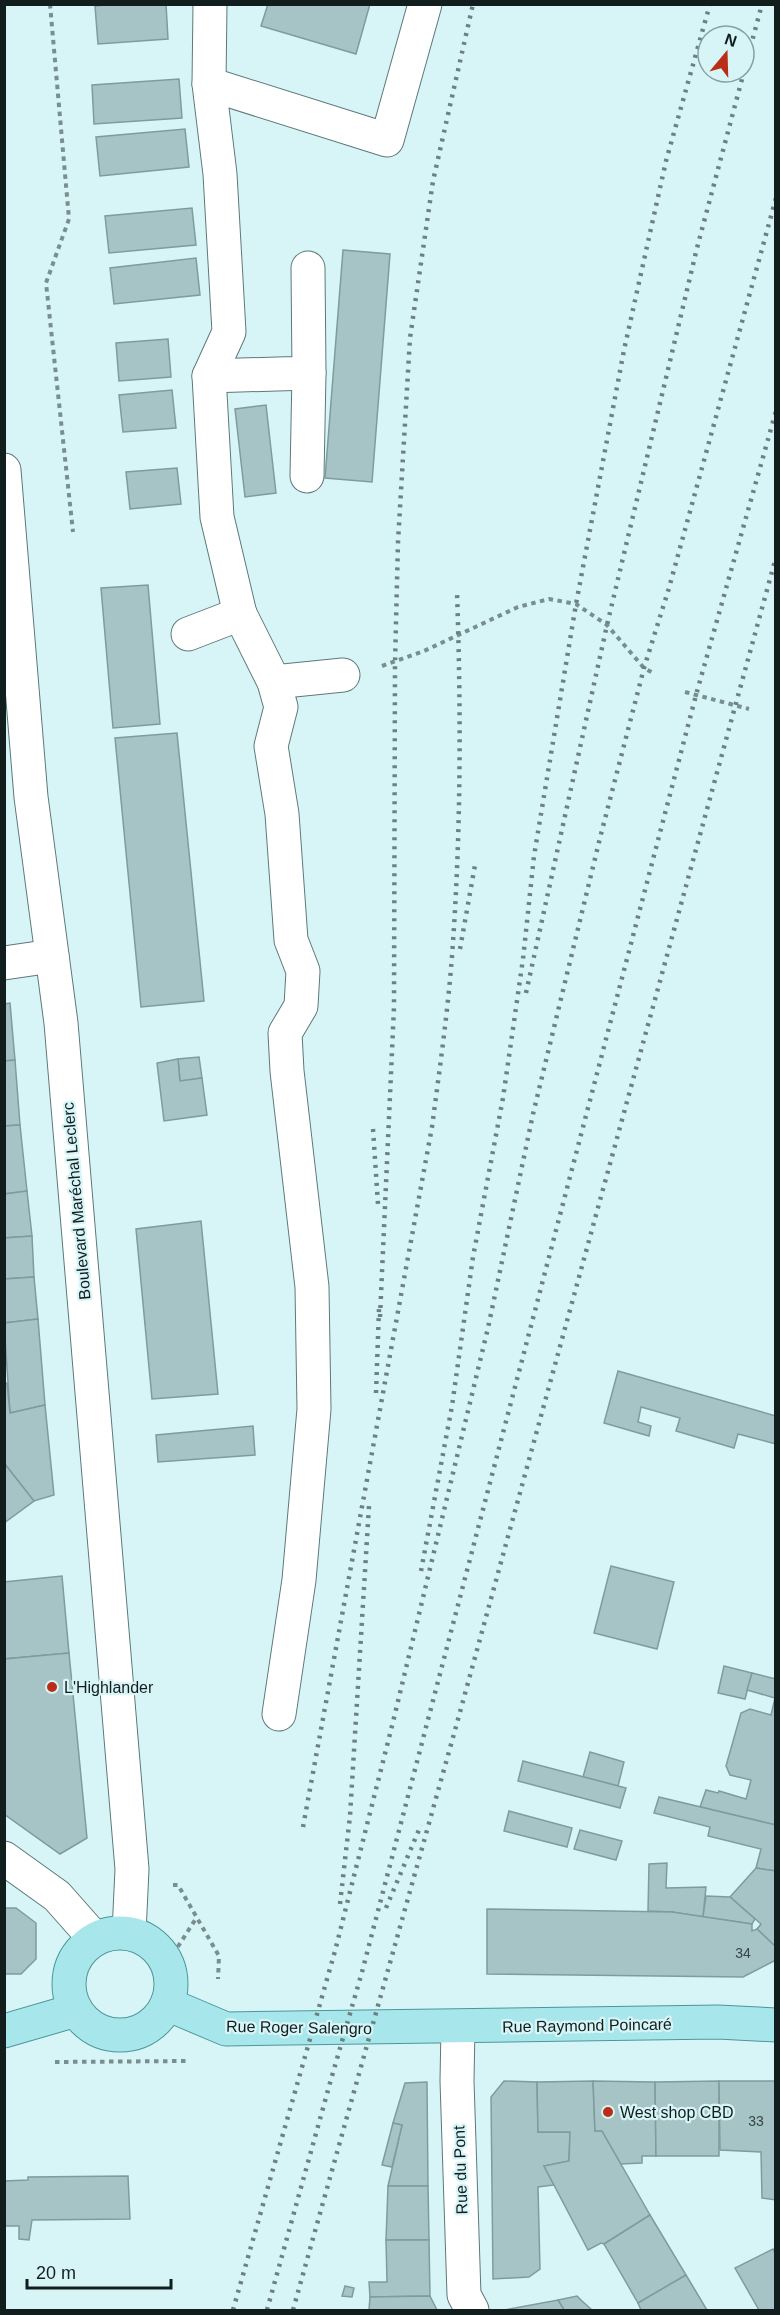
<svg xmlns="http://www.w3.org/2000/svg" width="780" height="2315" viewBox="0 0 780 2315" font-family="Helvetica,sans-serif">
<rect width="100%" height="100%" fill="#d7f5f7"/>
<!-- building -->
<g fill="#a6c3c5" stroke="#809b9d" stroke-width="1.5">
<path d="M113,4H166L168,39L98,44L95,6Z"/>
<path d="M268,4H370L356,54L261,26Z"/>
<path d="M179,79L182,118L94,124L92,85Z"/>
<path d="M185,129L189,167L100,176L96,137Z"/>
<path d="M192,208L196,245L109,253L105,216Z"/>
<path d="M343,250L390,254L372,482L325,478Z"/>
<path d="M196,258L200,295L114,304L110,268Z"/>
<path d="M168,339L171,377L119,381L116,343Z"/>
<path d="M172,390L176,428L123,432L119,395Z"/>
<path d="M266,405L276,493L245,497L235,409Z"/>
<path d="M177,468L181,504L130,509L126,472Z"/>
<path d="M148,585L160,724L113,728L101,588Z"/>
<path d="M177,733L204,1001L141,1007L115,738Z"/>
<path d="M10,1003L15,1060L4,1061V1004Z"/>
<path d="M199,1057L202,1078L180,1081L178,1059Z"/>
<path d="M178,1059L180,1081L202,1078L207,1115L164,1121L157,1063Z"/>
<path d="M15,1060L20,1125L4,1126V1061Z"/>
<path d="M20,1125L27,1191L4,1194V1126Z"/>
<path d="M27,1191L32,1236L4,1238V1194Z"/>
<path d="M201,1221L218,1394L152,1399L136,1229Z"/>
<path d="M32,1236L34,1277L4,1279V1238Z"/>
<path d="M34,1277L38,1319L4,1323V1279Z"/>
<path d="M38,1319L45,1405L10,1413L4,1323Z"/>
<path d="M618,1371L776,1416V1444L738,1434L734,1448L676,1431L680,1418L641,1407L638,1422L651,1426L649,1436L604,1423Z"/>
<path d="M7,1383L10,1413L45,1405L54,1495L34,1501L4,1463V1384Z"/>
<path d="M253,1426L255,1455L158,1462L156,1435Z"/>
<path d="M4,1463L34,1501L4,1523Z"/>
<path d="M611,1566L674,1582L657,1649L594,1633Z"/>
<path d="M62,1576L69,1653L4,1659V1582Z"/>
<path d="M69,1653L87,1838L60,1854L4,1814V1659Z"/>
<path d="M724,1666L752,1673L745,1699L718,1693Z"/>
<path d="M752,1673L776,1679V1825L700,1807L706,1790L718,1793L719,1791L746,1799L751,1780L730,1775L726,1766L741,1713L750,1709L771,1715L775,1698L747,1690Z"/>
<path d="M590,1752L624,1762L618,1786L583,1777Z"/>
<path d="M523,1761L626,1788L620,1808L518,1781Z"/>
<path d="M659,1797L776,1825V1871L756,1868L761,1849L708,1836L710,1827L654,1813Z"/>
<path d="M509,1811L572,1828L567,1847L504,1831Z"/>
<path d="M580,1830L622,1841L616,1860L574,1849Z"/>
<path d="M667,1863L666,1888L706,1887L703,1917L672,1912L648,1911L649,1864Z"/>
<path d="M756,1868L776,1871V1947L757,1929L761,1924L730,1897Z"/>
<path d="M706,1896L730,1897L755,1919L752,1924L703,1917Z"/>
<path d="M4,1908H16L36,1923V1959L21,1974H4Z"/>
<path d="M487,1909L672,1912L752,1924V1931L757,1929L776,1947V1960L743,1977L487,1974Z"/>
<path d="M504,2081L537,2082L538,2132H570L569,2161L544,2166L554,2185L538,2187L540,2269L529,2277L493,2279L491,2097Z"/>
<path d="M593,2081L595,2131H602L650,2215L604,2244L601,2243L588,2250L544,2166L569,2161L570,2132H538L537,2082Z"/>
<path d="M593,2081L655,2082L656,2156H642V2163L621,2164L602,2131H595Z"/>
<path d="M719,2081V2156H656L655,2082Z"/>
<path d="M719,2081H776V2200L762,2198L761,2152L720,2150Z"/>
<path d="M427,2082L428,2186H388L402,2125L393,2123L405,2083Z"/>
<path d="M393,2123L402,2125L392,2167L382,2165Z"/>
<path d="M128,2176L130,2219L32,2220L29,2240L19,2239V2226H4V2181L28,2180V2177Z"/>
<path d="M388,2186H428L429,2240H386Z"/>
<path d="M650,2215L686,2275L638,2303L604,2244Z"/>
<path d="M386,2240H429L430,2296L370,2297L369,2282H387Z"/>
<path d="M773,2249L776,2254V2310H759L735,2268Z"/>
<path d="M686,2275L707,2310H641L638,2303Z"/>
<path d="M345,2286L354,2288L352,2297L342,2296Z"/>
<path d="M430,2296L437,2310H369L370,2297Z"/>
<path d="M577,2296L582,2301L592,2310H564L558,2300Z"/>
<path d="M558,2300L564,2310H504Z"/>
</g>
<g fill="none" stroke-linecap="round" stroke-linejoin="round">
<!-- minor casing -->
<g stroke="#5e787a" stroke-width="35">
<g id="minor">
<path d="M210,4L209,84L220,174L229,332L209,376L217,517L240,614"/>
<path d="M209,84L387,140L425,4"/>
<path d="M209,376L309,373L308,268"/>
<path d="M4,470L31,797L61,1023L132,1869L129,1933"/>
<path d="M307,476L309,373"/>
<path d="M188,634L240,614L274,682L281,707L271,746L282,814L291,940L303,971L301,1006L285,1033L287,1071L312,1287L314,1409L299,1580L279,1714"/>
<path d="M274,682L343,675"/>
<path d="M4,963L52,956"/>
<path d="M4,1858L57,1896L95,1939"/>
<path d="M458,2027L457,2081L464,2295L472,2310"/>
</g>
</g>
<!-- major casing -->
<g stroke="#4c969b" stroke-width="35">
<g id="major">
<circle cx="120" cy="1984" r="51"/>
<path d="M167,2004L226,2029L718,2022L776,2025"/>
<path d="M4,2031L76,2010"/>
</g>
</g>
<!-- path -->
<g stroke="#798e8f" stroke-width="4" stroke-dasharray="4.5 4.5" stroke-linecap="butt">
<path d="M50,4L69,219L46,283L73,532"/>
<path d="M382,666L424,651L518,607L549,599L576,604L607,625L644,668L655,674"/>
<path d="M685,692L749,709"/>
<path d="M173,1885H178L219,1956L218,1979"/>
<path d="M168,1962L197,1917"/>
<path d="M55,2062L188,2061"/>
</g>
<!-- minor -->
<use href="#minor" stroke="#fff" stroke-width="33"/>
<!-- major -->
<use href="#major" stroke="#a7e7eb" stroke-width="33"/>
<!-- rail -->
<g stroke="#6d8183" stroke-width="4.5" stroke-dasharray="3 6" stroke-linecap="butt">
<path d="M460,949L475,865"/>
<path d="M526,993L607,625L697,248L762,4"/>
<path d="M373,1129L378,1204"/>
<path d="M380,1317L394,1007L395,663L398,542L410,338L433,181L473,4"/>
<path d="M376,1393L379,1309"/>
<path d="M421,1571L452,1406L473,1257L503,1098L523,959L534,856L576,604L624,350L666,161L710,4"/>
<path d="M303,1827L432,1127C440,1066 449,1004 453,942C461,826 461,709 457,592"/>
<path d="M340,1904L350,1816L369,1506"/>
<path d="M386,1908L421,1825"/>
<path d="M233,2310L335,1951L393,1722L488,1328L533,1114L600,838L644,668L669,588L776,198"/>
<path d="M267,2310L330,2083L362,1972L696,695L776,411"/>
<path d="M293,2310L457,1723L776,557"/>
</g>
</g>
<!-- markers -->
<g fill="#ba2e19" stroke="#d7f5f7" stroke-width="2">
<circle cx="52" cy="1687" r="6"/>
<circle cx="608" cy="2112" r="6"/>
</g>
<g text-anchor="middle" stroke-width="4.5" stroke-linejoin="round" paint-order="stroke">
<!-- number labels -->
<g font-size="14" fill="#374648">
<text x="743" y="1958">34</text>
<text x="756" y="2126">33</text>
</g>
<!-- street labels -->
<g font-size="16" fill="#121d1e" stroke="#d7f5f7">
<text transform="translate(76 1201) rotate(-95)" y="6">Boulevard Maréchal Leclerc</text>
<text transform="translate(587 2025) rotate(-1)" y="6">Rue Raymond Poincaré</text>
<text transform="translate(299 2027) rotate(1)" y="6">Rue Roger Salengro</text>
<text transform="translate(460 2170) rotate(-92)" y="6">Rue du Pont</text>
</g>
<!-- poi labels -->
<g font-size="16" fill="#121d1e" stroke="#d7f5f7" text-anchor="start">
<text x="64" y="1693">L'Highlander</text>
<text x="620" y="2118">West shop CBD</text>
</g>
</g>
<!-- border -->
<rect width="780" height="2315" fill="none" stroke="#121d1e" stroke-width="12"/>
<!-- north arrow -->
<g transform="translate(726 54) rotate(19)"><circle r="28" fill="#d7f5f7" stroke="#889fa0" stroke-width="1.5"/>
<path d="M0-4.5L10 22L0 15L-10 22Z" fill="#ba2e19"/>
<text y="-9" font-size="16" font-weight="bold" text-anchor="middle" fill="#121d1e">N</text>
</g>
<!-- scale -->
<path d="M27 2279v9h144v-9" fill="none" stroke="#121d1e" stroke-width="3"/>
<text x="36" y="2279" font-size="18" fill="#121d1e" stroke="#d7f5f7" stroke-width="4.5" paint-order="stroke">20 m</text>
</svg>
